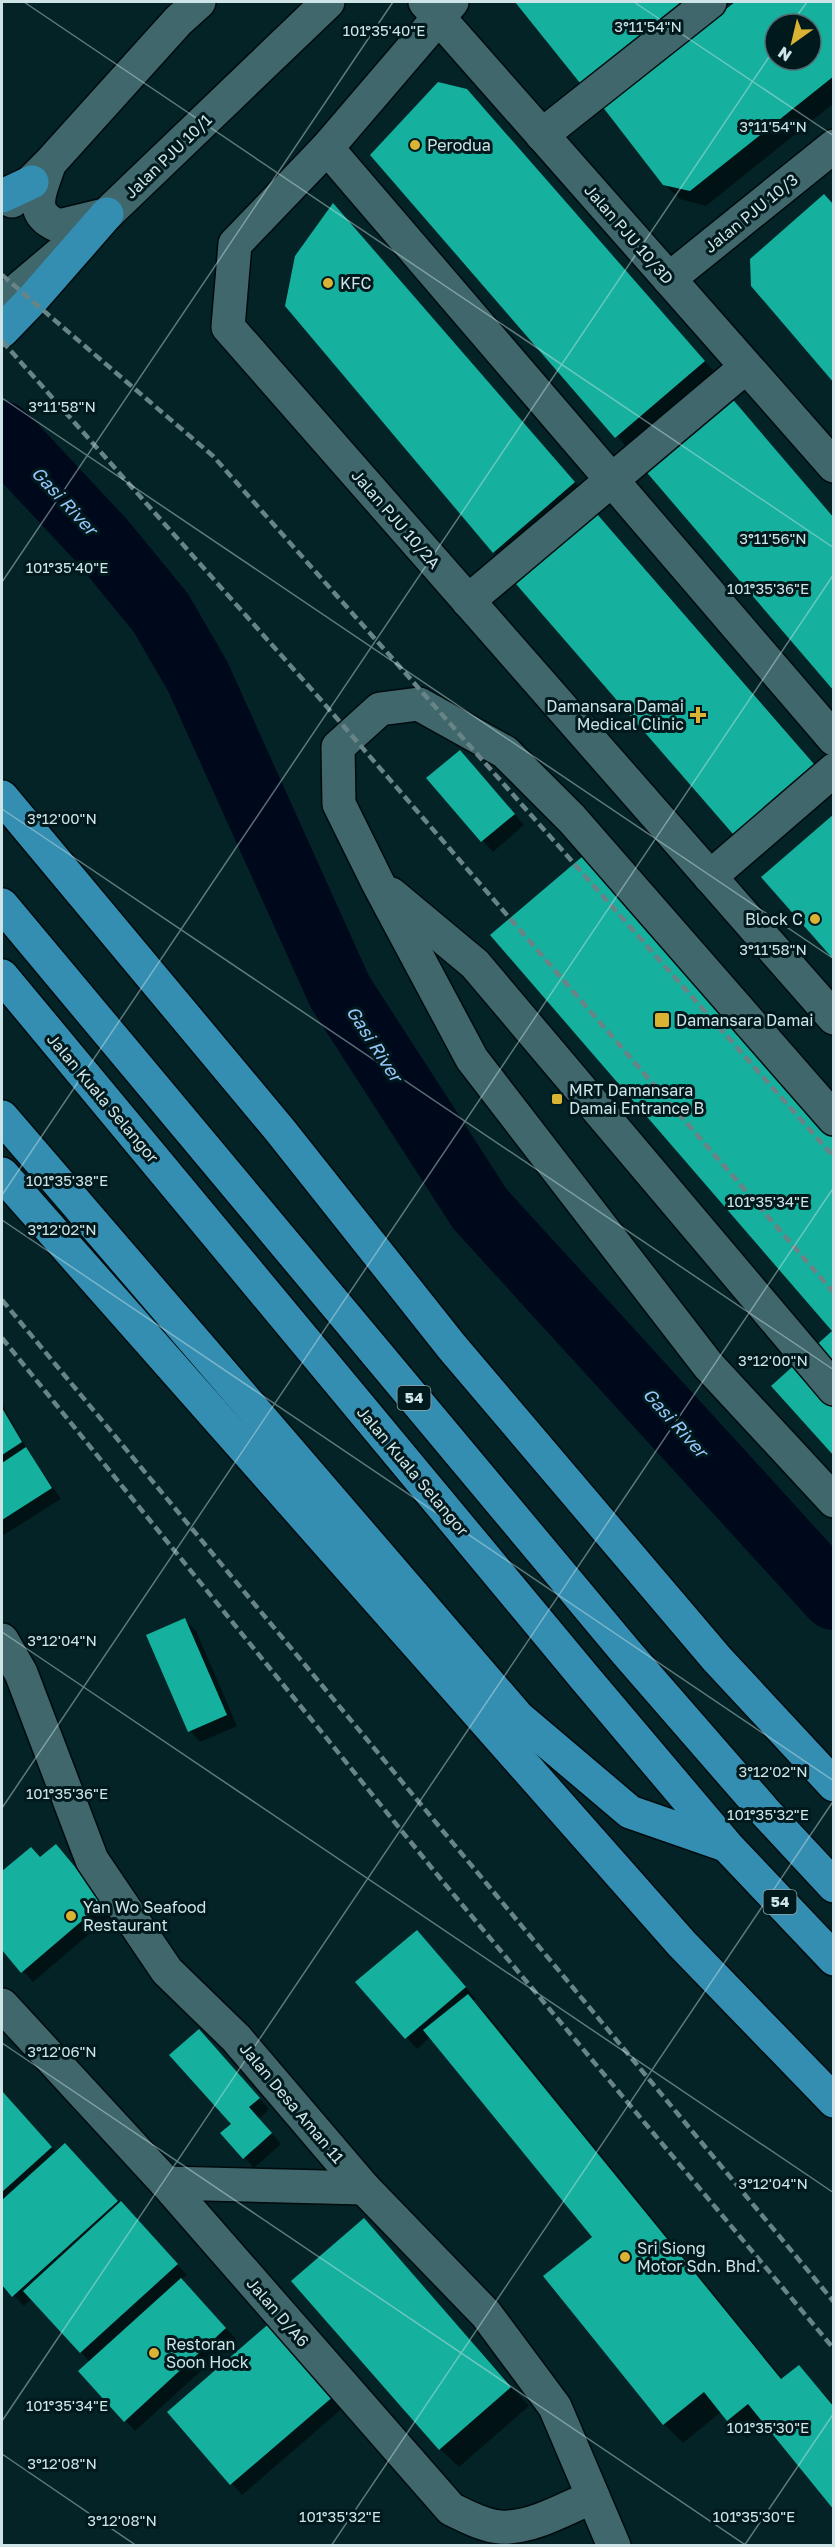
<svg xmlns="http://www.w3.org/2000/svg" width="835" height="2547" viewBox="0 0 835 2547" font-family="'Golos Text',sans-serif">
<rect width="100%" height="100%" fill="#032326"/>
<!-- shadow -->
<g fill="#0007" fill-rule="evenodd">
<path d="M516,2H720L639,67Z"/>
<path d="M736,2H834V103L706,206L680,199L664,184L604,107ZM775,24H811V60H775Z"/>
<path d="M482,106L719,377L631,452L372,155Z"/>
<path d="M333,205L589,498L509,567L494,552Z"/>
<path d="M597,516L612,531L834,786Z"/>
<path d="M460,752L524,825L493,852L428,778Z"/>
<path d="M2,1404L30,1454L61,1499L2,1536Z"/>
<path d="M185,1620L196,1631L237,1726L200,1742L190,1731L148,1636Z"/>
<path d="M55,1846L114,1913L33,1982L2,1947V1873L31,1849L41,1859Z"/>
<path d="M427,1942L476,1999L473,2001L487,2014L783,2379L799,2367L834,2405V2507L766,2423L747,2438L722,2411L683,2443L664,2424L594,2238L430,2037L417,2049L358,1982Z"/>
<path d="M209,2041L269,2109L259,2119L281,2144L254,2168L244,2157Z"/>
<path d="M2,2093L56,2153L75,2155L131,2214L187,2275L181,2280L236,2339L135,2431L125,2420L90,2362L32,2299L24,2306L2,2283Z"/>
<path d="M364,2220L529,2406L459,2467L440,2449Z"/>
<path d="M271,2323L345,2406L242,2495L169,2412Z"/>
</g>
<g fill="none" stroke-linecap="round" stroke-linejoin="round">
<!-- river -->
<path stroke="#00081b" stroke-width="66" d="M2,434L102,541L161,613L198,677L340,992L480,1209L834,1597"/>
</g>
<!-- building -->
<g fill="#15b09e" fill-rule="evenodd">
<path d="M515,2H687L584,88Z"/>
<path d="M735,2H834V76L690,191L663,185L602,106ZM775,24H811V60H775Z"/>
<path d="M438,82L467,89L705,361L615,438L370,155Z"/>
<path d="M824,194L834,205V383L751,286L750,259Z"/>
<path d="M333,203L575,482L493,553L285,306L295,256Z"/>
<path d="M729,395L834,518V691L643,468Z"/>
<path d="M597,514L820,771L739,841L516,584Z"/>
<path d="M460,750L515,814L481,842L426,778Z"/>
<path d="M834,814V960L761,877Z"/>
<path d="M603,839L834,1106V1456L771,1386L832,1331L490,935Z"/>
<path d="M2,1408L22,1442L2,1455Z"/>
<path d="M26,1447L52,1488L2,1520V1463Z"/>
<path d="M185,1618L227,1715L188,1732L146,1635Z"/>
<path d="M56,1844L104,1902L21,1973L2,1950V1871L31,1847L40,1857Z"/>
<path d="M417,1930L466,1987L405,2039L355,1982Z"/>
<path d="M468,1994L781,2379L799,2365L834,2407V2510L748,2404L727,2421L704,2392L663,2425L543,2276L592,2237L423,2030Z"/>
<path d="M199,2029L260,2098L249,2107L272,2133L243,2159L220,2133L231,2124L169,2055Z"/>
<path d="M2,2091L52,2147L2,2192Z"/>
<path d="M65,2143L118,2201L12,2297L2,2285V2200Z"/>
<path d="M121,2201L178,2264L80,2353L23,2291Z"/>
<path d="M364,2218L511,2387L439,2450L291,2281Z"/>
<path d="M181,2278L226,2328L124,2422L78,2371Z"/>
<path d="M272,2321L335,2395L230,2485L167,2412Z"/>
</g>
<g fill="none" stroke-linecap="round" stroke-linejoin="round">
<!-- minor casing -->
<g stroke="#000b0d" stroke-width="36">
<g id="minor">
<path d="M425,2L834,466"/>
<path d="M452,2L327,148L235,244L228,327L834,1018"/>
<path d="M542,135L710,2"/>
<path d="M327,148L834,739"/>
<path d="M49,165C41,191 26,213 59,226L100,216"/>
<path d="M12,201L49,164L178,21L199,2"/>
<path d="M669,279L834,146"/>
<path d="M2,303L107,214L328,2"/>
<path d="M468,601L746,367"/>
<path d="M710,877L834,770"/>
<path d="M391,894L475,964L834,1389"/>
<path d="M834,1119L572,819L505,752L419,704L380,709L338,747L339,804L378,883L472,1059L708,1365L834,1501"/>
<path d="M2,1640L21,1673L92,1860L167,1971L236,2038L364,2188L486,2314L555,2407L614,2546"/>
<path d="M2,2005L166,2183L451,2509C468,2517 489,2529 509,2527C538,2525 566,2508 593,2497"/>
<path d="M166,2183L364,2188"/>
</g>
</g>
<!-- highway casing -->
<g stroke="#000b0d" stroke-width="36">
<g id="highway">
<path d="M2,196L32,182"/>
<path d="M2,331L31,301L107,214"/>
<path d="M2,797L279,1129L452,1347L717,1659L834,1785"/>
<path d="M2,905L626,1652L767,1814L834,1886"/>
<path d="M2,976L585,1678L727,1846L834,1959"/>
<path d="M2,1117L518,1717L630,1812L725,1845"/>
<path d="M2,1174L682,1944L834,2101"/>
</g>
</g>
<!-- minor -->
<use href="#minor" stroke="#3f676c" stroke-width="33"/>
<!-- highway -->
<use href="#highway" stroke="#348eb2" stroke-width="33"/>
<!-- rail -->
<g stroke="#698486" stroke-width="4.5" stroke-dasharray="9 4.5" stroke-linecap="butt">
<path d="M2,275L213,456L834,1157"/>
<path d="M2,341L321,700L834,1293"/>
<path d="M2,1300L834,2302"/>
<path d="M2,1338L444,1883L834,2349"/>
</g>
</g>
<!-- ticks -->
<path fill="none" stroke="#cee4e6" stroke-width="1.5" stroke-opacity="0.45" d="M24,2L834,548M634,2L834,136M791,24L807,2M2,398L834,959M2,582L393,2M2,809L834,1370M2,1195L775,48M2,1220L834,1781M2,1632L834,2193M2,1808L834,574M2,2043L747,2546M2,2421L834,1187M2,2454L137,2546M331,2546L834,1800M744,2546L834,2413"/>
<!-- markers -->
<g fill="#dab334" stroke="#00191d" stroke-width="2">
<circle cx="415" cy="145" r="6"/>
<circle cx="328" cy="283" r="6"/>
<path d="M695 706h6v6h6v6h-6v6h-6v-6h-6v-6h6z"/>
<circle cx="815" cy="919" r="6"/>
<rect x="654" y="1012" width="16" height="16" rx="3"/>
<rect x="551" y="1093" width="12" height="12" rx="3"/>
<circle cx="71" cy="1916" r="6"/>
<circle cx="625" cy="2257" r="6"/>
<circle cx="154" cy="2353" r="6"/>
</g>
<g text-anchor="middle" stroke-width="6" stroke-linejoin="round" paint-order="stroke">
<!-- shield labels -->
<g fill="#00191d" stroke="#90a7aa" stroke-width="1.5">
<rect x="397.5" y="1386" width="33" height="24" rx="4.5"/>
<rect x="763.5" y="1890" width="33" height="24" rx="4.5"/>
</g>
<g font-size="15" font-weight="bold" fill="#cee4e6">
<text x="414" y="1403">54</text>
<text x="780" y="1907">54</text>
</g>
<!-- poi labels -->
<g font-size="16" fill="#cee4e6" stroke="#00191d" text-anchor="start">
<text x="427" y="151">Perodua</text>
<text x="340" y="289">KFC</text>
<text x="684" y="712" text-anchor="end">Damansara Damai<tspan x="684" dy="18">Medical Clinic</tspan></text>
<text x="803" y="925" text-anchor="end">Block C</text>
<text x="676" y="1026">Damansara Damai</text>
<text x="569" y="1096">MRT Damansara<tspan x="569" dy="18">Damai Entrance B</tspan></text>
<text x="83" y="1913">Yan Wo Seafood<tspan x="83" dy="18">Restaurant</tspan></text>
<text x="637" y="2254">Sri Siong<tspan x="637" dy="18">Motor Sdn. Bhd.</tspan></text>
<text x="166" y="2350">Restoran<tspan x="166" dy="18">Soon Hock</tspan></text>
</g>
<!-- street labels -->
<g font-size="16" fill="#cee4e6" stroke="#00191d">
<text transform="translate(168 156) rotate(-44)" y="6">Jalan PJU 10/1</text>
<text transform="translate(751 213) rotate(-39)" y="6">Jalan PJU 10/3</text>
<text transform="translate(629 234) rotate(49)" y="6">Jalan PJU 10/3D</text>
<text transform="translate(396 519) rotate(49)" y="6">Jalan PJU 10/2A</text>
<text transform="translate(103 1098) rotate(50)" y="6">Jalan Kuala Selangor</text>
<text transform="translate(413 1471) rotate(50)" y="6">Jalan Kuala Selangor</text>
<text transform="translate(292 2103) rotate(50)" y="6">Jalan Desa Aman 11</text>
<text transform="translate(278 2312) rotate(49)" y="6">Jalan D/A6</text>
</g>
<!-- water labels -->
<g font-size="18" font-style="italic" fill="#96c6fa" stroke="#00191d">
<text transform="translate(64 501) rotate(47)" y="6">Gasi River</text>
<text transform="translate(374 1044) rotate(57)" y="6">Gasi River</text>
<text transform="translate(675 1423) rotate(48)" y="6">Gasi River</text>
</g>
</g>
<g font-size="15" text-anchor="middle" fill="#cee4e6" stroke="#00191d" stroke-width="6" stroke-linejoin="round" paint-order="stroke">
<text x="648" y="32">3°11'54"N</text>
<text x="384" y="36">101°35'40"E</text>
<text x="773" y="132">3°11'54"N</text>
<text x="62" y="412">3°11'58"N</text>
<text x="773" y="544">3°11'56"N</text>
<text x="67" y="573">101°35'40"E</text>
<text x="768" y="594">101°35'36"E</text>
<text x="62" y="824">3°12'00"N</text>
<text x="773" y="955">3°11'58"N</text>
<text x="67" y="1186">101°35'38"E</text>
<text x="768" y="1207">101°35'34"E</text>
<text x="62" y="1235">3°12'02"N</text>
<text x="773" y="1366">3°12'00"N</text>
<text x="62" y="1646">3°12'04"N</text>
<text x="773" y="1777">3°12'02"N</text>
<text x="67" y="1799">101°35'36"E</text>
<text x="768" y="1820">101°35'32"E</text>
<text x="62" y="2057">3°12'06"N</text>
<text x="773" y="2189">3°12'04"N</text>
<text x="67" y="2411">101°35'34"E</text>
<text x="768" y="2433">101°35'30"E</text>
<text x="62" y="2469">3°12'08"N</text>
<text x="340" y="2522">101°35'32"E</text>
<text x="754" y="2522">101°35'30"E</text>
<text x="122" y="2526">3°12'08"N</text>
</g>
<!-- border -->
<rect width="835" height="2547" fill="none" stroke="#cee4e6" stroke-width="6"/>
<!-- north arrow -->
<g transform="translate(793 42) rotate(214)"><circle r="28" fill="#00191d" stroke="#526a6d" stroke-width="1.5"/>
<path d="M0-4.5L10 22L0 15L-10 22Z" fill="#dab334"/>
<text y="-9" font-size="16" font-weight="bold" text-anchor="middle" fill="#cee4e6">N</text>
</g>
</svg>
